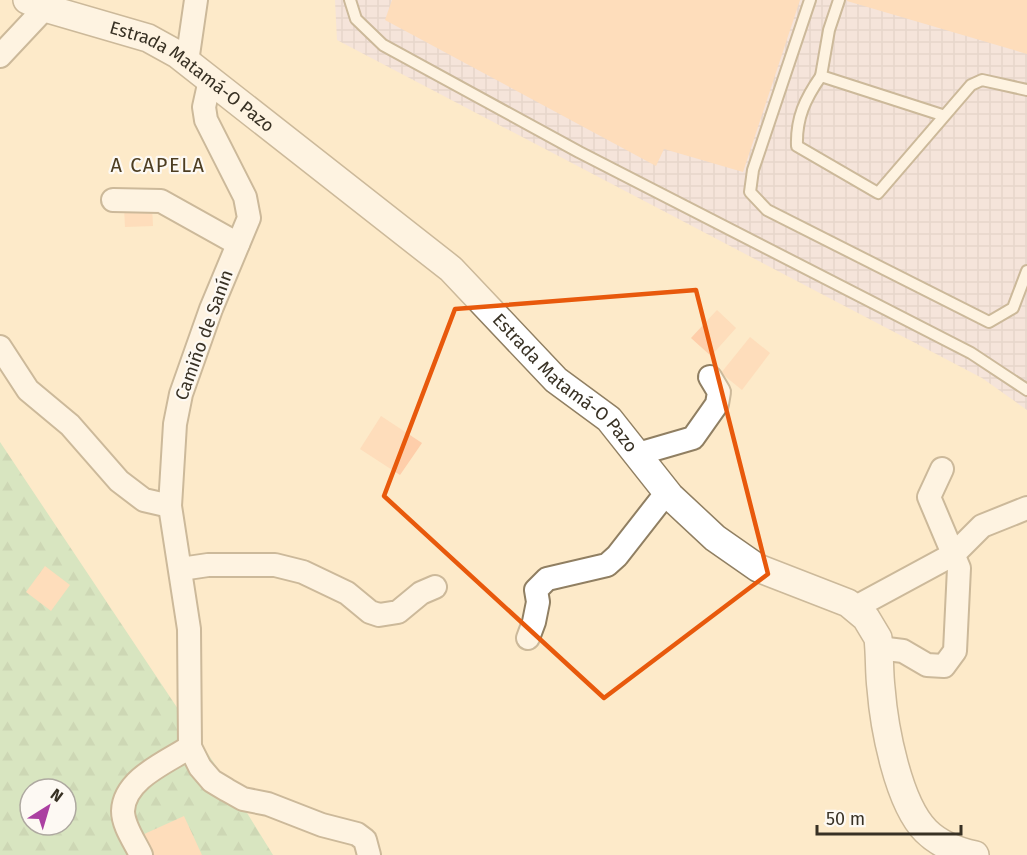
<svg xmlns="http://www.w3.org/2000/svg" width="1027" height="855" viewBox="0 0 1027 855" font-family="'Fira Sans',sans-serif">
<defs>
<pattern id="industrial-grid" width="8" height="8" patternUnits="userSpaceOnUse" patternTransform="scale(1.5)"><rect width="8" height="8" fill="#ebddf0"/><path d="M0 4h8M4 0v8" fill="none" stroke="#cabece"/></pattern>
<pattern id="forest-firs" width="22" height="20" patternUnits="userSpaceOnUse" patternTransform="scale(1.5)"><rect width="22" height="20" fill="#aadfb6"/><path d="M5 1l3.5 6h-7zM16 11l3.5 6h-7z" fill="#93c09c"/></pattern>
</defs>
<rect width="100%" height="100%" fill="#fdeac9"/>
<!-- industrial -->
<path fill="url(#industrial-grid)" d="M335,0H1027V410L982,378L337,40Z"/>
<!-- forest -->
<path fill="url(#forest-firs)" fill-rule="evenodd" d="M0,442L244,808L273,855H0ZM30,789H66V825H30Z"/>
<!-- building -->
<g fill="#feceaa">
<path d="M392,0H800L743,172L664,149L656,166L385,20Z"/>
<path d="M847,0H1027V54L847,1Z"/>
<path d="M152,206L153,226L125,227L124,207Z"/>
<path d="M717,310L736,328L711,356L691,338Z"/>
<path d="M750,337L770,353L742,390L721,373Z"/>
<path d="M381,416L422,443L400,475L360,449Z"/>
<path d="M45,566L70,585L51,611L26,592Z"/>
<path d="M184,816L202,855H152L142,835Z"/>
</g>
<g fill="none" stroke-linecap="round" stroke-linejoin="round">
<!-- service casing -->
<g stroke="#907f62" stroke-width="14">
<g id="service">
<path d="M350,0L356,19L383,45L579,152L971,353L1027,390"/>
<path d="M810,0L753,170L750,192L767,210L989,322L1013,308L1027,271"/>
<path d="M821,76L829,30L839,0"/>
<path d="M942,115L821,76C805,99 796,118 797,146L878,193L971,85L982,80L1027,90"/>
</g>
</g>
<!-- minor casing -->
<g stroke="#907f62" stroke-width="26">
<g id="minor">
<path d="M0,56L45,8"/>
<path d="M187,62L196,0"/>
<path d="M210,80L204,107L206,120L245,197L249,218L211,309L181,394L175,424L170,506L189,629L190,747L200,767L212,781L227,790L243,799L268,804L322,825L357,834L365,840L369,855"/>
<path d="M113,200L161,201L238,244"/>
<path d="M0,347L28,390L70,425L119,481L144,500L170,506"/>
<path d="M638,454L693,438L717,404L719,392L710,377"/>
<path d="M181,569L208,565H275L303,572L347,593L370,612L379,615L398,612L421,593L435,587"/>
<path d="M856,607L954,554L982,526L1027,508"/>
<path d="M528,638L534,622L538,602L536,590L547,579L607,565L617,556L667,492"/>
<path d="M879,648L903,651L927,665L944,666L955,651L959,568L929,497L942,469"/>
<path d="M141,855C135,842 123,826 123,811C124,779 167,762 190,747"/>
</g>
</g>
<!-- tertiary casing -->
<g stroke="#907f62" stroke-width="30">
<g id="tertiary">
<path id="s1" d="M27,0L45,8L148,38L177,54L451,269L556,380L609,419L670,496L715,538L758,568L848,603L866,618L878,638C880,655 879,672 881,688C884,727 898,803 926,831C939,844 957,851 975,855"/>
</g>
</g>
<!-- service -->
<use href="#service" stroke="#fff" stroke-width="10"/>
<!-- minor -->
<use href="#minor" stroke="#fff" stroke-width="22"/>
<!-- tertiary -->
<use href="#tertiary" stroke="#fff" stroke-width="27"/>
</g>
<!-- marked area -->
<path d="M0 0H1027V855H0ZM696,290L768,574L604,698L384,496L455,309Z" fill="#fdeac9" fill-opacity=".55" fill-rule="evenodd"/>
<path fill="none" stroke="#e8590c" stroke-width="4.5" stroke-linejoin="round" d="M696,290L768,574L604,698L384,496L455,309Z"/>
<g text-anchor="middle" stroke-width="4.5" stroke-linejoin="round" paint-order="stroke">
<!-- street labels -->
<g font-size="18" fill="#383124" stroke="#fdf9f3">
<text dy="6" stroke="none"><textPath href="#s1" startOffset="184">Estrada Matamá-O Pazo</textPath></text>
<text transform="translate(204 335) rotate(-70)" y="6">Camiño de Sanín</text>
<text dy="6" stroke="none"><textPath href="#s1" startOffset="670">Estrada Matamá-O Pazo</textPath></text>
</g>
<!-- neighbourhood labels -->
<g font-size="20" letter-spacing="1.5" fill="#4d3e22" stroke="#fdf9f3">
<text x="158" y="172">A CAPELA</text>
</g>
</g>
<!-- north arrow -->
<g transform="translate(48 807) rotate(37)"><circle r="28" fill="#fdf9f3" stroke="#aea9a0" stroke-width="1.5"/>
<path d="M0-4.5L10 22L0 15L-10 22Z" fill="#ab40a1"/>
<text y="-9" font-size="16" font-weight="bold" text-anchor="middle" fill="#383124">N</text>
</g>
<!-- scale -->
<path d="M817 825v9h144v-9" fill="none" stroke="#383124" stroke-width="3"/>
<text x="826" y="825" font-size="18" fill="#383124" stroke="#fdf9f3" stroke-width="4.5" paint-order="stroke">50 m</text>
</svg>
